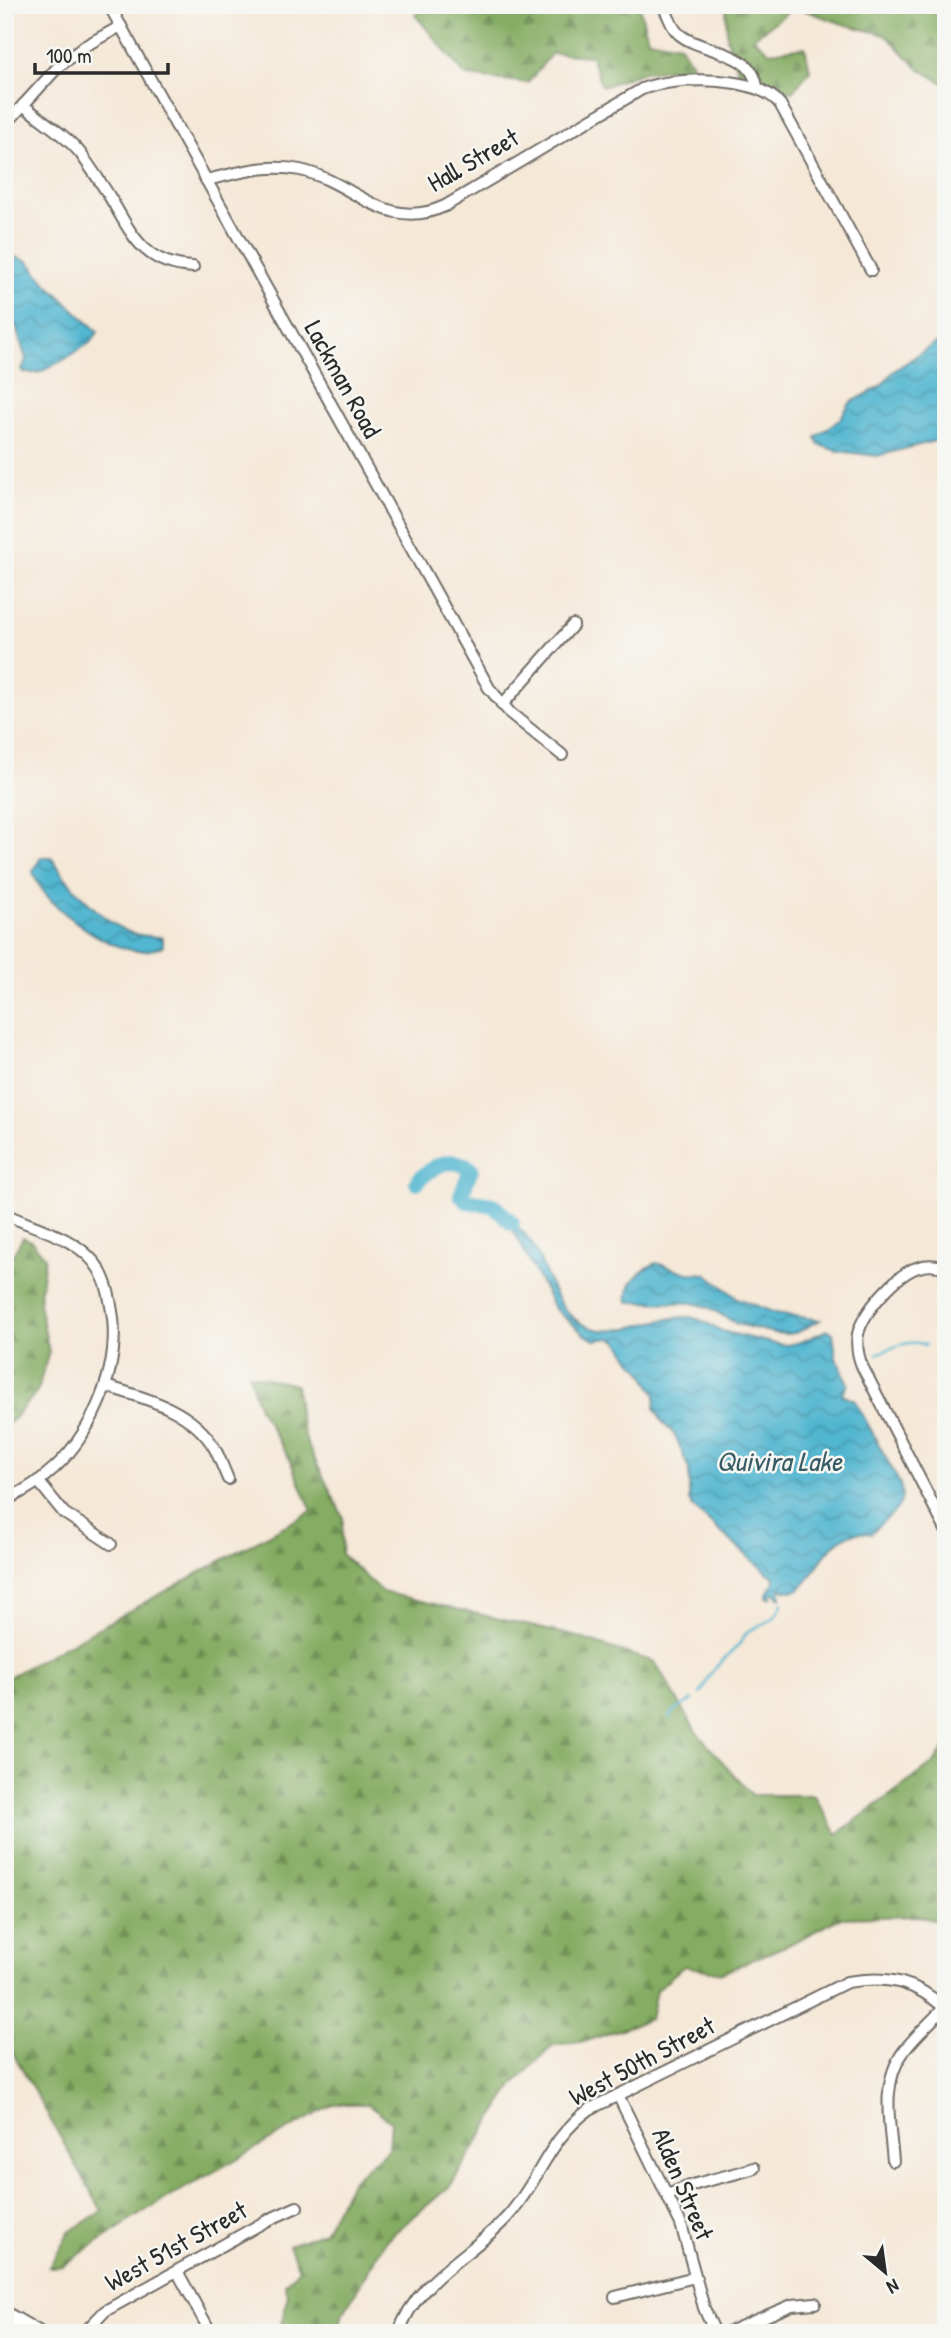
<svg xmlns="http://www.w3.org/2000/svg" width="951" height="2338" viewBox="0 0 951 2338" font-family="'Patrick Hand',sans-serif">
<defs>
<pattern id="forest-firs" width="22" height="20" patternUnits="userSpaceOnUse" patternTransform="scale(1.75)"><rect width="22" height="20" fill="#84ac62"/><path d="M5 1l3.5 6h-7zM16 11l3.5 6h-7z" fill="#6c8c51"/></pattern>
<pattern id="water-waves" width="16" height="10" patternUnits="userSpaceOnUse" patternTransform="scale(1.75)"><rect width="16" height="10" fill="#51b6d0"/><path d="M0 5q4-4 8 0t8 0" fill="none" stroke="#4394a9"/></pattern>
</defs>
<rect width="100%" height="100%" fill="#f6f6f2"/>
<filter id="ink" filterUnits="userSpaceOnUse"><feTurbulence type="fractalNoise" baseFrequency=".0143" numOctaves="2"/><feDisplacementMap in="SourceGraphic" scale="14" xChannelSelector="R" yChannelSelector="G"/><feConvolveMatrix kernelMatrix="1 2 1 2 8 2 1 2 1" color-interpolation-filters="sRGB"/></filter>
<filter id="wash" filterUnits="userSpaceOnUse"><feTurbulence type="fractalNoise" baseFrequency=".00686" numOctaves="4" result="noise"/><feDisplacementMap in="SourceGraphic" scale="28" xChannelSelector="R" yChannelSelector="G"/><feGaussianBlur stdDeviation="1.57" result="paint"/><feColorMatrix in="noise" values="0 0 0 0 0 0 0 0 0 0 0 0 0 0 0 0 0 1.4 0 .05"/><feComposite in="paint" operator="in"/></filter>
<g filter="url(#wash)">
<rect width="100%" height="100%" fill="#f5e8d7"/>
<!-- forest -->
<g fill="url(#forest-firs)" stroke="#586c46" stroke-width="2">
<path d="M427,5H639L648,39L680,45L694,67L644,72L602,87L591,56L552,53L528,83L466,76L415,15Z"/>
<path d="M726,5H946V85L918,68L886,35L843,24L795,7L753,38L770,52L805,47L810,71L792,92L739,74L727,38Z"/>
<path d="M23,1237L31,1241L45,1257L39,1303L49,1352L37,1392L5,1428V1269Z"/>
<path d="M249,1374L296,1385L299,1415L307,1444L343,1517L341,1554L382,1592L574,1636L655,1662L697,1733L752,1795H814L837,1834L934,1763L946,1746V1923L917,1916L840,1918L794,1942L722,1973L684,1966L656,1990L650,2019L587,2041L553,2045L514,2084L450,2186L386,2240L342,2315L339,2333H279L288,2294L285,2284L299,2269L289,2245L324,2232L351,2182L389,2148L391,2121L368,2104H334L148,2209L62,2266L49,2267L69,2232L102,2211L5,2039V1679L312,1511L290,1460L259,1408Z"/>
</g>
<!-- water -->
<g fill="url(#water-waves)" stroke="#3e707e" stroke-width="2">
<path d="M12,256L28,261L45,282L98,332L91,342L62,361L38,373H25L22,370L26,359L5,293V257Z"/>
<path d="M946,340V438L877,456L838,451L819,445L816,437L840,419L850,403L880,387L894,371L934,344Z"/>
<path d="M41,857L51,858C58,865 61,873 67,880C82,898 109,925 131,933C142,937 152,935 163,938V946C153,950 140,952 130,950C98,942 43,904 33,872Z"/>
<path d="M512,1223C543,1242 543,1286 567,1312C605,1351 644,1316 688,1317C701,1318 711,1326 722,1331C728,1333 779,1345 784,1345C801,1345 814,1334 829,1330L833,1333L836,1357L848,1384L842,1395L854,1400L858,1406L900,1484C909,1512 883,1516 871,1534C832,1525 822,1567 800,1589L792,1591L780,1589L781,1598L774,1593H772L771,1598L767,1597C767,1589 774,1586 775,1578L753,1561L693,1507L689,1500V1470L682,1452L674,1434L663,1423L655,1409L656,1395L639,1367L634,1364L618,1341L612,1338L595,1340L585,1335L554,1308L513,1230Z"/>
<path d="M656,1263L688,1273L707,1274L737,1298L775,1313L820,1320L798,1332L789,1334L774,1333L737,1324L708,1307L693,1303L628,1302C625,1283 640,1271 656,1263Z"/>
</g>
<g fill="none" stroke-linecap="round" stroke-linejoin="round">
<!-- stream -->
<g stroke="#51b6d0" stroke-width="2.5">
<path d="M877,1354C892,1348 910,1338 926,1345"/>
<path d="M700,1694C706,1687 706,1680 711,1673C722,1659 740,1648 746,1633C760,1623 778,1622 782,1603"/>
<path d="M670,1718L674,1711L692,1700"/>
</g>
<!-- river -->
<path stroke="#51b6d0" stroke-width="16" d="M417,1182C432,1166 450,1154 471,1169L461,1195L467,1201L493,1205L512,1223"/>
</g>
</g>
<g filter="url(#ink)">
<g fill="none" stroke-linecap="round" stroke-linejoin="round">
<!-- minor casing -->
<g stroke="#726d67" stroke-width="14">
<g id="minor">
<path d="M109,5L489,688L510,713L562,755"/>
<path d="M662,5C669,14 670,26 679,34C703,54 752,49 757,87"/>
<path d="M23,105C41,120 66,135 81,154C90,167 100,181 108,194C132,233 141,264 193,267"/>
<path d="M5,125L57,68L85,46L121,26"/>
<path d="M206,180C239,173 267,163 300,170C355,182 385,233 445,206L642,89C675,76 758,75 780,104L871,270"/>
<path d="M502,705L573,625"/>
<path d="M5,1214C36,1229 71,1235 94,1262C107,1278 110,1298 113,1318C119,1373 90,1440 46,1475C34,1486 19,1493 5,1501"/>
<path d="M946,1268C937,1265 928,1264 919,1267C897,1273 863,1312 858,1334C856,1345 858,1356 862,1366L946,1530"/>
<path d="M105,1386C146,1398 193,1410 215,1449C220,1459 224,1470 228,1479"/>
<path d="M38,1481L64,1513L111,1544"/>
<path d="M618,2095L681,2224L704,2308L715,2333"/>
<path d="M893,2161C890,2124 880,2083 904,2051C915,2036 931,2022 944,2008"/>
<path d="M668,2195C696,2181 724,2178 754,2168"/>
<path d="M177,2271L211,2333"/>
<path d="M615,2297L695,2277"/>
<path d="M84,2333L105,2311L266,2221L297,2207"/>
<path d="M399,2333C415,2280 474,2254 508,2216C540,2180 548,2139 590,2109L847,1982C887,1975 915,1981 946,2009"/>
<path d="M726,2333L792,2305L815,2303"/>
</g>
</g>
<!-- secondary casing -->
<g stroke="#726d67" stroke-width="18">
<path id="secondary" d="M5,2314L38,2333"/>
</g>
<!-- minor -->
<use href="#minor" stroke="#fff" stroke-width="10"/>
<!-- secondary -->
<use href="#secondary" stroke="#fff" stroke-width="14"/>
</g>
</g>
<g text-anchor="middle" stroke-width="5" stroke-linejoin="round" paint-order="stroke">
<!-- street labels -->
<g font-size="26" fill="#2b2b2b" stroke="#f6f6f2">
<text transform="translate(473 160) rotate(-30)" y="9">Hall Street</text>
<text transform="translate(343 379) rotate(61)" y="9">Lackman Road</text>
<text transform="translate(642 2061) rotate(-28)" y="9">West 50th Street</text>
<text transform="translate(683 2184) rotate(67)" y="9">Alden Street</text>
<text transform="translate(176 2246) rotate(-29)" y="9">West 51st Street</text>
</g>
<!-- water labels -->
<g font-size="28" font-style="italic" fill="#385c65" stroke="#f6f6f2">
<text x="779" y="1471">Quivira Lake</text>
</g>
</g>
<!-- margin -->
<rect width="951" height="2338" fill="none" stroke="#f6f6f2" stroke-width="28"/>
<!-- north arrow -->
<g transform="translate(885 2272) rotate(151)" stroke="#f6f6f2" stroke-width="5" paint-order="stroke">
<path d="M0-5L12 26L0 18L-12 26Z" fill="#2b2b2b"/>
<text y="-10" font-size="19" font-weight="bold" text-anchor="middle" fill="#2b2b2b">N</text>
</g>
<!-- scale -->
<path d="M35 63v10h133v-10" fill="none" stroke="#2b2b2b" stroke-width="3.5"/>
<text x="46" y="63" font-size="21" fill="#2b2b2b" stroke="#f6f6f2" stroke-width="5" paint-order="stroke">100 m</text>
</svg>
